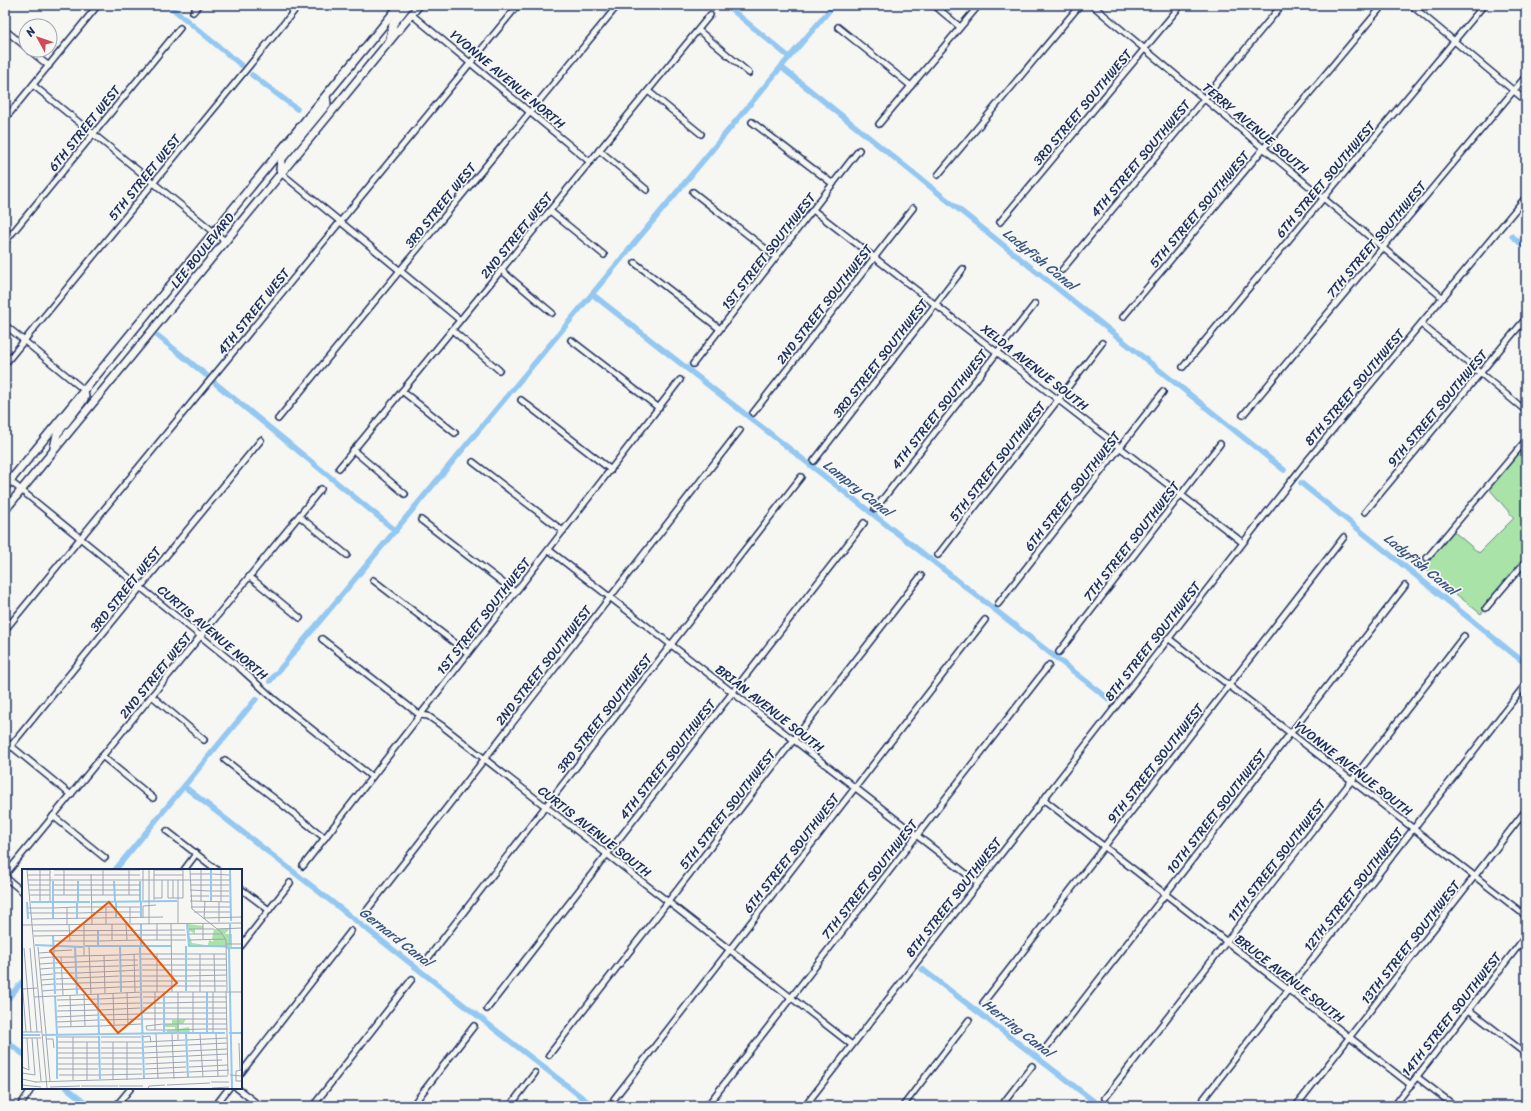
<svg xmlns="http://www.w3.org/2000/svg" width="1531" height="1111" viewBox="0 0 1531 1111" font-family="Sriracha,sans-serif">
<rect width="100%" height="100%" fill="#f6f6f2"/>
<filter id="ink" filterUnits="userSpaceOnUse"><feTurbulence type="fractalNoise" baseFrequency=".025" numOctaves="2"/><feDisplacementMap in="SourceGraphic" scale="8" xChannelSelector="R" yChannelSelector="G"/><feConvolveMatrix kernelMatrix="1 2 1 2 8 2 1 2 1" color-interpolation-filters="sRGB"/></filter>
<g filter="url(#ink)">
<!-- green -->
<path fill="#a9e3a7" stroke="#628982" d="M1526,439V562L1481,614L1421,566L1452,530L1479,553L1514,518L1486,485Z"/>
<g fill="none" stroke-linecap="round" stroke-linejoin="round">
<!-- canal -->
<g stroke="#94c8f1" stroke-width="5.5">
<path d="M168,5L241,65"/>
<path d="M726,5L789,57"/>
<path d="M781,67L1284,470"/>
<path d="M252,75L297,109"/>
<path d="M1512,236L1526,248"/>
<path d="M592,294L1110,700"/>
<path d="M158,336L206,375"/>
<path d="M215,383L396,531"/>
<path d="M1301,483L1526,664"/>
<path d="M270,681L781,67L834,5"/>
<path d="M185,787L593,1106"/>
<path d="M115,870L256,699"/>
<path d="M922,969L1100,1106"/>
<path d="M5,1002L23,981"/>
<path d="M5,1040L23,1054"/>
<path d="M67,1088L90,1106"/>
</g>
<!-- minor casing -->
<g stroke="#1b2f5e" stroke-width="8">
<g id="minor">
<path d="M934,5L960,27"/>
<path d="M1092,5L1443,298"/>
<path d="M1411,5L1526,101"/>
<path d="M193,12L199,5"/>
<path d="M411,14L590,162"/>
<path d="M838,27L911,86"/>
<path d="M5,30L26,47"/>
<path d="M698,30L749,73"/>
<path d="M29,50L49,66"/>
<path d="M33,85L225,241"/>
<path d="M648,91L701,134"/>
<path d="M5,119L98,5"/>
<path d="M752,122L833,184"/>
<path d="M879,124L979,5"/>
<path d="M599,150L647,190"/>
<path d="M281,173L460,320"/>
<path d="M938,175L1080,5"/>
<path d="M693,192L776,257"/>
<path d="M813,210L1242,542"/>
<path d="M550,211L604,255"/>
<path d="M1000,222L1181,5"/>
<path d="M5,242L180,28"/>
<path d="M635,263L720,329"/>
<path d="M501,270L552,313"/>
<path d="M1062,270L1282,5"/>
<path d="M1123,317L1383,5"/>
<path d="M1421,324L1526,411"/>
<path d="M5,325L84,390"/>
<path d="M452,330L499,370"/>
<path d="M571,340L659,408"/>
<path d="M5,364L299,5"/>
<path d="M693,364L859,150"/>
<path d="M1183,367L1484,5"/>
<path d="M402,391L455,433"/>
<path d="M521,400L611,470"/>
<path d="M753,413L913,208"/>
<path d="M1243,415L1526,76"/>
<path d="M278,419L618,5"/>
<path d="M353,450L405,494"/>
<path d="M814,461L963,269"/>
<path d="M473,462L563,531"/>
<path d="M339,468L710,15"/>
<path d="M10,481L241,669L275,700L372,777"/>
<path d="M875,509L1035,304"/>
<path d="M1365,512L1526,318"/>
<path d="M299,516L347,555"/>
<path d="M421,520L515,592"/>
<path d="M549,550L978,883"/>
<path d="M938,555L1102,343"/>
<path d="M1427,558L1526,440"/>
<path d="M250,577L300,618"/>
<path d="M373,580L468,653"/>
<path d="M998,604L1163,392"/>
<path d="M1486,608L1526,561"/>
<path d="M5,630L518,5"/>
<path d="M1168,638L1526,916"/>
<path d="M322,639L420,715L428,716L441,725L852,1045"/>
<path d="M1059,652L1220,444"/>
<path d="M152,696L204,740"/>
<path d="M5,741L71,795"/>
<path d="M5,753L261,440"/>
<path d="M102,756L153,798"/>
<path d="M225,760L325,838"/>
<path d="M1043,799L1411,1085"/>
<path d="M53,816L105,858"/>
<path d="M167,831L217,870"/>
<path d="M303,866L680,380"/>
<path d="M184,870L196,854"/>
<path d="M5,875L321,489"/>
<path d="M5,877L23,892"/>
<path d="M241,889L269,910"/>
<path d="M364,914L740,430"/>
<path d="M1520,944L1526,948"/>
<path d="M241,946L290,883"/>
<path d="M425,962L801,477"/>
<path d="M983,1003L1344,537"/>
<path d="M487,1009L864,523"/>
<path d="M1469,1010L1526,1054"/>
<path d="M1045,1049L1405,586"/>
<path d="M549,1055L921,576"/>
<path d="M241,1073L351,931"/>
<path d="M1417,1077L1455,1106"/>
<path d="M237,1088L260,1106"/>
<path d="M1105,1098L1464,636"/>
<path d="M614,1099L985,620"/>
<path d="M20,1106L32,1088"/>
<path d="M116,1106L131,1088"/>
<path d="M215,1106L229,1088"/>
<path d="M313,1106L412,979"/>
<path d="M412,1106L474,1026"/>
<path d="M510,1106L535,1073"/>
<path d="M707,1106L1049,665"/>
<path d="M805,1106L1306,462L1526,197"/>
<path d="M903,1106L969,1020"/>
<path d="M1001,1106L1032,1066"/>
<path d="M1198,1106L1525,685"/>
<path d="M1296,1106L1526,810"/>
<path d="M1394,1106L1526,936"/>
</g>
</g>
<!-- secondary casing -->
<g stroke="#1b2f5e" stroke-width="10">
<g id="secondary">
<path d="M390,39L393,24L408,5"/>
<path d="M281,173L280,169L281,160L327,104L326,96"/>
<path d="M54,448L57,434L82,402L85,397L84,390"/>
<path d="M5,487L400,5"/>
<path d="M5,510L419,5"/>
</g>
</g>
<!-- minor -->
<use href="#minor" stroke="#f6f6f2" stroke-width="5"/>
<!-- secondary -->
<use href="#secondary" stroke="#f6f6f2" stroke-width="7"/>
</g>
</g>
<g text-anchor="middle" stroke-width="3.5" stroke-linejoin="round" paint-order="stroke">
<!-- street labels -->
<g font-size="13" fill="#1b2f5e" stroke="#f6f6f2">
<text transform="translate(508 79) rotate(40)" y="5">YVONNE AVENUE NORTH</text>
<text transform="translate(1082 107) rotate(-50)" y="5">3RD STREET SOUTHWEST</text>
<text transform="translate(84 128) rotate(-51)" y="5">6TH STREET WEST</text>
<text transform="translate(1256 128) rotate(40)" y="5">TERRY AVENUE SOUTH</text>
<text transform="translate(1140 158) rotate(-50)" y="5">4TH STREET SOUTHWEST</text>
<text transform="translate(144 177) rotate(-51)" y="5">5TH STREET WEST</text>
<text transform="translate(1325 179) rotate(-50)" y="5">6TH STREET SOUTHWEST</text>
<text transform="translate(440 205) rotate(-51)" y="5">3RD STREET WEST</text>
<text transform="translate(1199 209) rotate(-50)" y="5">5TH STREET SOUTHWEST</text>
<text transform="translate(516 235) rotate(-51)" y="5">2ND STREET WEST</text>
<text transform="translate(1376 239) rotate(-50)" y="5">7TH STREET SOUTHWEST</text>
<text transform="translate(202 250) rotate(-51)" y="5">LEE BOULEVARD</text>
<text transform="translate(768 251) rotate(-52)" y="5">1ST STREET SOUTHWEST</text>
<text transform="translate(824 304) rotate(-52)" y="5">2ND STREET SOUTHWEST</text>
<text transform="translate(253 311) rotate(-51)" y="5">4TH STREET WEST</text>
<text transform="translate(880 358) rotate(-52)" y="5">3RD STREET SOUTHWEST</text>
<text transform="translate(1035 367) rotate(38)" y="5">XELDA AVENUE SOUTH</text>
<text transform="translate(1354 387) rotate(-50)" y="5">8TH STREET SOUTHWEST</text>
<text transform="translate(1437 408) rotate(-50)" y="5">9TH STREET SOUTHWEST</text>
<text transform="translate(939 409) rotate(-52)" y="5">4TH STREET SOUTHWEST</text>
<text transform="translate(997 461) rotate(-52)" y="5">5TH STREET SOUTHWEST</text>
<text transform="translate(1072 491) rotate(-52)" y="5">6TH STREET SOUTHWEST</text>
<text transform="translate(1131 541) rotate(-52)" y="5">7TH STREET SOUTHWEST</text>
<text transform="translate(125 589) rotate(-51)" y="5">3RD STREET WEST</text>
<text transform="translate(483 616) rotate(-52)" y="5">1ST STREET SOUTHWEST</text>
<text transform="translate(213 632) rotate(40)" y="5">CURTIS AVENUE NORTH</text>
<text transform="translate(1152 641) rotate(-52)" y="5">8TH STREET SOUTHWEST</text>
<text transform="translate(543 665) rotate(-52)" y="5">2ND STREET SOUTHWEST</text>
<text transform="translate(155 675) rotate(-51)" y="5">2ND STREET WEST</text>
<text transform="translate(770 708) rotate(38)" y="5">BRIAN AVENUE SOUTH</text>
<text transform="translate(604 713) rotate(-52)" y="5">3RD STREET SOUTHWEST</text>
<text transform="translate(667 759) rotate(-52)" y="5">4TH STREET SOUTHWEST</text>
<text transform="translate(1155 763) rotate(-52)" y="5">9TH STREET SOUTHWEST</text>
<text transform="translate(1354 768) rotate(38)" y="5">YVONNE AVENUE SOUTH</text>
<text transform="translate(727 809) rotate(-52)" y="5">5TH STREET SOUTHWEST</text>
<text transform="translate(1216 811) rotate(-52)" y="5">10TH STREET SOUTHWEST</text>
<text transform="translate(595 831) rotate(38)" y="5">CURTIS AVENUE SOUTH</text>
<text transform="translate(791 853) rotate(-52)" y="5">6TH STREET SOUTHWEST</text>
<text transform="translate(1276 860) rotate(-52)" y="5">11TH STREET SOUTHWEST</text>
<text transform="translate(869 879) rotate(-52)" y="5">7TH STREET SOUTHWEST</text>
<text transform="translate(1353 889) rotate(-52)" y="5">12TH STREET SOUTHWEST</text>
<text transform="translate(953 897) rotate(-52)" y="5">8TH STREET SOUTHWEST</text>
<text transform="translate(1410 942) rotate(-52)" y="5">13TH STREET SOUTHWEST</text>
<text transform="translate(1290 978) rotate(38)" y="5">BRUCE AVENUE SOUTH</text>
<text transform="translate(1451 1014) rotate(-52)" y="5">14TH STREET SOUTHWEST</text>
</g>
<!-- water labels -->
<g font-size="14" font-style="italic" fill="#395583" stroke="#f6f6f2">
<text transform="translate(1040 259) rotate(39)" y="5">Ladyfish Canal</text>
<text transform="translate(858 488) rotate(38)" y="5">Lampry Canal</text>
<text transform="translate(1421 564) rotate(39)" y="5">Ladyfish Canal</text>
<text transform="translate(396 937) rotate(38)" y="5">Gernard Canal</text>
<text transform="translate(1018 1028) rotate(38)" y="5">Herring Canal</text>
</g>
</g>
<!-- overview -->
<g transform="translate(22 869)">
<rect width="220" height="220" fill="#f6f6f2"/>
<path d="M166,55L181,57V60H173V65L168,62L167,65L170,74L183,76H186L187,71L192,73L190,70L192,60L208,59L203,65H210V79L167,77ZM164,150L161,155H157V160L167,158L168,164H145V161H153V158H142V155H150V151Z" fill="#a9e3a7"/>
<path fill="none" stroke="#94c8f1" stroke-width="2" d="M208,1L209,52M56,12V33M92,12L93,32M189,32V1M5,33L6,50M9,33H68M55,33V49M70,33L155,32M94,33V48M118,33V12M119,48V33M31,49V12M119,55V77M165,55L167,77H204L207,80L210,219M208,55V75M76,61V77M31,67L33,125M13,76L61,78M63,77H149M98,77L99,123M118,77L119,122M53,78L55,125M207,79H220M164,122V77M185,123V164M119,124L122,210M142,124V163M76,125L78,210M33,127L35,165M157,164H203M164,164L166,208M207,164H220M35,165V210M0,166H18M21,166L155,164"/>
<path fill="none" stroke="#9ea6b7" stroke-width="1" d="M5,1H28V32M5,1L25,219M32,1H118M42,1V26M81,1V26M107,1V26M127,1V55M132,1H161M168,1L170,40L199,63L204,71L205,122M69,5L70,55M168,5H188M190,5L207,6M6,6H28M32,6H118M132,6H161M6,11H168M146,11V29H161V1M156,11V54M168,11H188M190,11H208M7,16H28M32,16H56M57,16H92M93,16H118M168,16H188M190,16H207M7,21H28M32,21H56M57,21H92M93,21H118M168,21L188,22M190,22H207M8,26H28M32,26H56M57,26H92M93,26H118M168,27H187M190,27H207M132,29H140V11M151,29V11M121,31V1M132,31V1M18,32V1M168,32L208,33M179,32V1M199,33V1M56,38H93M84,38V55M94,38H118M108,38V54M169,38H208M6,39H30M31,39L55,38M45,39V55M95,43H118M172,43H208M6,44H30M31,44H54M56,44L93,43M121,49V37L134,36M182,49L220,48M10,50L141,48M182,50L183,32M197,53V33M181,54V70M62,55V87M90,55V71M104,55L105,71M149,55L150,123M0,56L220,54M47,56L48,72M167,60H192M195,60L220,59M11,62L163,61M167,65H200M77,66H118M120,66H164M12,67L75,66M120,71H164M135,71V54M167,71L204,70M32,72H75M77,72L118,71M204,75H220M16,78L24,165M67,78L69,125M2,79L9,163M8,79L15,163M32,82L50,81M17,84L31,83M112,85L113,123M119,85H163M135,85V123M165,85H204M178,85V123M192,85L193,123M220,85V114M82,86L83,124M98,86L117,85M54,87L97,86M33,88H53M39,88L41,126M18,89L31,88M119,90H163M165,90H204M98,91H116M54,93L97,91M33,94L53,93M18,95L31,94M120,96H163M165,96H205M99,97L116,96M54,98L97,97M33,99L53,98M18,100L31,99M120,101H163M164,101H205M99,102L117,101M33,104H53M55,104L98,102M19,106L31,105M99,107H118M120,107H163M164,107L205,106M55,109L97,107M34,110L53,109M0,111L4,163M19,111L32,110M120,112H163M165,112H205M99,113L118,112M56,114L98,113M34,115H54M20,116L32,115M120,117H163M164,117H204M99,118H118M0,120L15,119M55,120L98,118M34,121L54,120M20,122L32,121M204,122L206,206M105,123L106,156M133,123V161M171,123V163M191,123V163M91,124L92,156M62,125L63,157M48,126L49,158M12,128L121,123H220M121,128H141M143,128H184M185,128H205M77,130L118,128M35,131L76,130M186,133H205M121,134H141M143,134L184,133M78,135L118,134M36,137L76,135M121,139H141M143,139H184M186,139H205M78,141L118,139M35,142L76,141M121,144H141M143,144H184M186,144H205M78,146L118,145M35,148L76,146M121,150H141M143,150H184M186,150H205M78,151L119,150M35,153L76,151M141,155L124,157L125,161H141M143,155H184M186,155H205M78,157L119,155M36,158L77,157M186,160H205M143,161L184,160M0,163H19M134,165L136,210M150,165L152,210M178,165L181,208M194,165L196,207M24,167L28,212M36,168H77M51,168V211M79,168H119M121,168L128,167L129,173M0,169H19M15,169L19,212M24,170H31L32,179M156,171V123M165,171L205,169M36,173H77M65,173V211M79,173H119M91,173V211M105,173V211M122,173L163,171M217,174L218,201M166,176L205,174M122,178L164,176M36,179H77M79,179H120M166,182L205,180M36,184H77M79,184H120M122,184L164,182M166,187L206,185M36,189H77M79,189H120M122,189L164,187M167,192L200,191M36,195H77M79,195H120M123,195L164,193M0,198L7,201L5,169M167,198L206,196M36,200H76M79,200H120M123,200L164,198M220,201L214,202V212H220M167,203L207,201M0,204L13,206L10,169M123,205L165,203M37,206H77M79,206L120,205M208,206L220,207M0,210L14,213M13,213L206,207M189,213H207M0,216L19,218M145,216L188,214M59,217H96M97,217H121M28,218L58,217M126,219L127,217L143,216M190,219L207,218"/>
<path fill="#e8590c" fill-opacity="0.15" stroke="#e8590c" stroke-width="2" d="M87,33L155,114L96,164L28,82Z"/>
<rect width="220" height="220" fill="none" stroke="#1b2f5e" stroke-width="2"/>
</g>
<!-- margin -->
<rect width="1531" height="1111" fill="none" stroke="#f6f6f2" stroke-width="20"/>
<rect x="10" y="10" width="1511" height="1091" fill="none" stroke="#1b2f5e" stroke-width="1.5" filter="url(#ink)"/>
<!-- north arrow -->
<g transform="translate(38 38) rotate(310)"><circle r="19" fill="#f6f6f2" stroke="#9ea6b7"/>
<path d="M0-3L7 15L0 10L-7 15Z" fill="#d1495b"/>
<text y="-6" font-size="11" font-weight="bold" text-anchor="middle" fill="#1b2f5e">N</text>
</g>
</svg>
